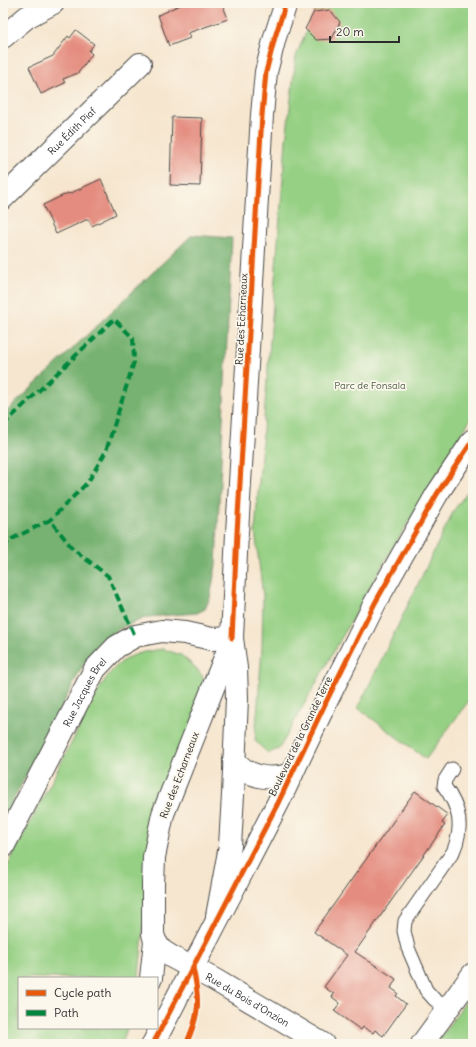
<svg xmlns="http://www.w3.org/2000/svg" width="476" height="1047" viewBox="0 0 476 1047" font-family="Delius,sans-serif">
<rect width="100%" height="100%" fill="#fbf7ec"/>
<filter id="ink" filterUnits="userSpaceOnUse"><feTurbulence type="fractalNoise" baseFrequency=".025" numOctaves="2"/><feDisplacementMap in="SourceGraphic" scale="8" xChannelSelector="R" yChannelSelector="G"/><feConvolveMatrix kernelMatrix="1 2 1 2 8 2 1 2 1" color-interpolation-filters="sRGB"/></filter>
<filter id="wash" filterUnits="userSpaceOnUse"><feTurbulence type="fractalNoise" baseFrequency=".012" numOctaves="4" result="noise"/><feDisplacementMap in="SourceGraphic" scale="16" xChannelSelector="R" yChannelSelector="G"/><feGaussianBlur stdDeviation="0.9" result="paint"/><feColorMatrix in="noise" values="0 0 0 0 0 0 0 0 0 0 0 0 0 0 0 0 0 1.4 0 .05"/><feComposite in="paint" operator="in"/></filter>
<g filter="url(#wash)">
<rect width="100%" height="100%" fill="#f6e6cf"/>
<!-- green -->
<g fill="#96d084" stroke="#607e58">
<path d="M318,3H473V415L383,564L279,749L268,753L255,741L262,649L263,596L255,531L286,141L296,56Z"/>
<path d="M473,484V695L426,759L358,708L454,510Z"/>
<path d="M163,649L181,655L196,668L203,677L204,691L149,865L139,978H19V1028H127L122,1044H3V875L101,686C118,659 131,653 163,649Z"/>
<path d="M473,991V1035L470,1038L473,1041V1044H436Z"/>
</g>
<!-- forest -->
<path fill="#78b272" stroke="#526e4e" d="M192,235L232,238L216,565L210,598L205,609L197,613L147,617L119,629L102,642L82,667L3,820V415Z"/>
<g id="blocks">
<!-- building -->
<g fill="#e48c7f">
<path d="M186,3H222L228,19L188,33L190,38L169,46L158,15L168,11V10Z"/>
<path d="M330,10L340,22L332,39L316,40L305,29L314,12Z"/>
<path d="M76,30L94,44L89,51L92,54L78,73L63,79L65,83L41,94L29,67L53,56L68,36L70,38Z"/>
<path d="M172,117L202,118L200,186L170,185Z"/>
<path d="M101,179L116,214L92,226L88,219L56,234L43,205L68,193L69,194Z"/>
<path d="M415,791L448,815L442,823L445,825L355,952L396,979L391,988L398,993L396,996L406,1004L383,1036L375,1030L373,1033L363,1027L361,1030L334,1011L340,1003L332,997L334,994L324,987L347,955L314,932Z"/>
</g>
</g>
</g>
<g filter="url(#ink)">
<use href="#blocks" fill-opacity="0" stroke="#494744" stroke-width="1"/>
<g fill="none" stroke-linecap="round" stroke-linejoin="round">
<!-- lane casing -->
<g stroke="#494744" stroke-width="15">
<path id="lane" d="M447,1009L434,999L426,990L408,948L404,931L405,921L453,852C464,827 460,808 444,786L445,780L452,769"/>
</g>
<!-- street casing -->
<g stroke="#494744" stroke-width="24">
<g id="street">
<path d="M3,37L27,17L53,3"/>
<path id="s1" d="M3,198L140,64"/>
<path id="s2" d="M232,640L163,814L154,857L153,885V934L155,941L161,950L172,957L215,980L323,1044"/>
<path d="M234,760C248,778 271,781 292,774"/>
<path id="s3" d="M3,847L95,669L116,647L135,636L162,631L185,633L212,639L232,638"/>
<path d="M217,916L230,846L233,795L237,698L236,668L232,638L237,533L262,115L266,72L275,37L286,3"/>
<path d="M151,978L155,941"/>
<path d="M422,1044L473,974"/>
</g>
</g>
<!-- secondary casing -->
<g stroke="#494744" stroke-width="24">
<path id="secondary" d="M153,1044L278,803L326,702L375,603L437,494L473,440"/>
</g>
<!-- lane -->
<use href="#lane" stroke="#fff" stroke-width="13"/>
<!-- street -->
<use href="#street" stroke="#fff" stroke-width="22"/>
<!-- secondary -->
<use href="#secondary" stroke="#fff" stroke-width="22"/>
<!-- quiet -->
<g stroke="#00873e" stroke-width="4" stroke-dasharray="8 4" stroke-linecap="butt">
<path d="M3,425L114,319L133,338L134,362L106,451L88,482L50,520"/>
<path d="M3,548L10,540L50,520L73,549L108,576L135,636"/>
</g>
<!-- cycleway casing -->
<g stroke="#fbf7ec" stroke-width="8">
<g id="cycleway">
<path d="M232,638L237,533L262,115L266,72L275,37L286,3"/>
<path d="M153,1044L278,803L326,702L375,603L437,494L473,440"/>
<path d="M186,1044C200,1014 200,1000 193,968"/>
</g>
</g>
<!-- cycleway -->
<use href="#cycleway" stroke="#e8590c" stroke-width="5"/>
</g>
</g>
<g text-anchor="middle" stroke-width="3.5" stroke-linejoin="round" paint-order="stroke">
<!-- street labels -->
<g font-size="10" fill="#2b2b2b" stroke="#fbf7ec">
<text dy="4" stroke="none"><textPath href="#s1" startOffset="96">Rue Édith Piaf</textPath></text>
<text transform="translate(241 319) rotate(-87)" y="4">Rue des Echarneaux</text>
<text dy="4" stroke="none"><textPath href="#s3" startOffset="175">Rue Jacques Brel</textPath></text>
<text transform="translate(300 736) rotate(-64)" y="4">Boulevard de la Grande Terre</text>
<text transform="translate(179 775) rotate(-69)" y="4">Rue des Echarneaux</text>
<text dy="4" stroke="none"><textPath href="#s2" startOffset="426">Rue du Bois d'Onzion</textPath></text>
</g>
<!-- park labels -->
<g font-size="10" fill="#4b5d46" stroke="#fbf7ec">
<text x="370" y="389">Parc de Fonsala</text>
</g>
</g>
<!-- margin -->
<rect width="476" height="1047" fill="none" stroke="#fbf7ec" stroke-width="16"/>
<!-- legend -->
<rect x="18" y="977" width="140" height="52" fill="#fbf7ec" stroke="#a8a59f"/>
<rect x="26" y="990" width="20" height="6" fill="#e8590c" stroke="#a8a59f"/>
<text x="54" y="997" font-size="12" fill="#2b2b2b">Cycle path</text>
<rect x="26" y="1010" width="20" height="6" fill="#00873e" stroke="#a8a59f"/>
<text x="54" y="1017" font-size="12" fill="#2b2b2b">Path</text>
<!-- scale -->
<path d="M330 36v6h69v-6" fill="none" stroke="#2b2b2b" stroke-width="2"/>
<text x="336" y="36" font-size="12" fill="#2b2b2b" stroke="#fbf7ec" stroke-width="3" paint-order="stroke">20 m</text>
</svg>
